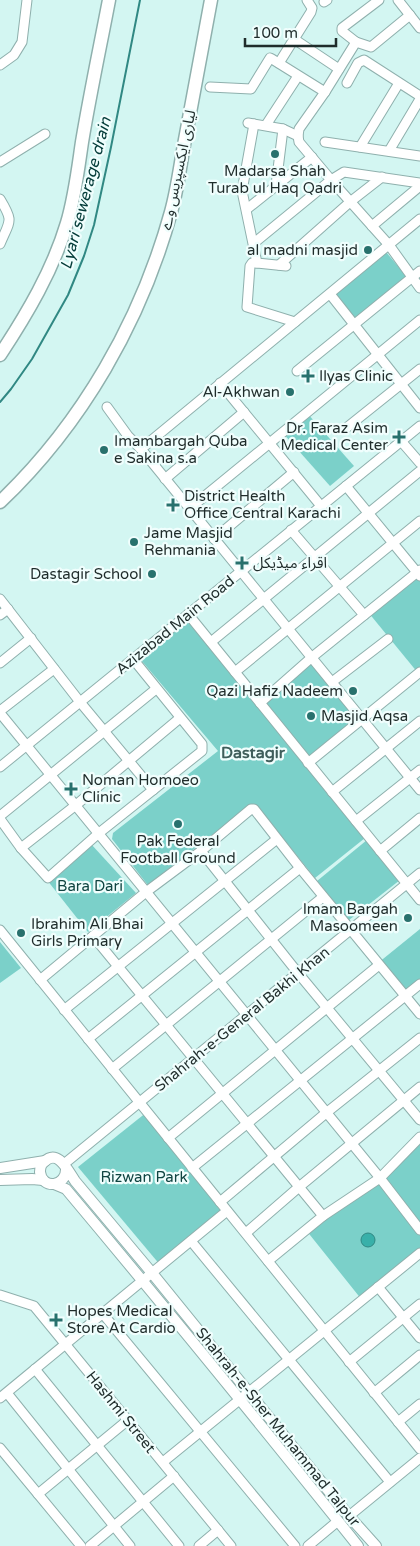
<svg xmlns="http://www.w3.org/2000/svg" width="420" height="1546" viewBox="0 0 420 1546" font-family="'Varela Round','Noto Sans Arabic',sans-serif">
<rect width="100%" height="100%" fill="#d3f6f2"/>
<!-- green -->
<g fill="#7bd0c9">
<path d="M386,252L407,277L355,320L335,294Z"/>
<path d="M307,413L354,466L330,486L282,432Z"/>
<path d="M420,570V671L418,673L368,612Z"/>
<path d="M189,620L365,838L315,878L257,806L252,804L149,884H147L112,839L113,833L218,751L141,660Z"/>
<path d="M311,658L362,719L308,763L260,703Z"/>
<path d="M367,840L400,880L349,920L317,881Z"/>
<path d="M91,844L136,893L88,932L47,880Z"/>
<path d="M420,929V984L405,996L378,963Z"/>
<path d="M0,942L21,968L0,983Z"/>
<path d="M147,1112L227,1211L161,1266L78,1167Z"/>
<path d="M420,1137V1253L362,1300L306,1230L380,1178Z"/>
</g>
<!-- water -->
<circle fill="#38b0a9" stroke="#308883" cx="368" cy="1240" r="7"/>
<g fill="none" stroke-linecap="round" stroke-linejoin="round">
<!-- stream -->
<path stroke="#308883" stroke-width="2" d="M0,402L11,389L32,359L68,295L84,256L94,225L111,147L140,0"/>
<!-- minor casing -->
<g stroke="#8fb0ad" stroke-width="11">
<g id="minor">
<path d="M398,0L420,28"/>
<path d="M324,2L327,0"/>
<path d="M410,15L371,47L356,42L325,92L299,129L298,136L299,142L331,180L389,245L420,288"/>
<path d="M294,39L339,69"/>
<path d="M356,42L342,31V28L379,0"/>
<path d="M279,63L311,12L312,8L307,0"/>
<path d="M0,65L14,55L22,42L27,0"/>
<path d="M347,83L358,63L364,60L420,96"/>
<path d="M210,87L251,89L270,58L272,59L325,92"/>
<path d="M248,123L283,129L298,136"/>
<path d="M254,124L242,191L257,263L286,266"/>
<path d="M266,125L298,76"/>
<path d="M325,142L420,156"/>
<path d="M360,147L399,83"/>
<path d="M389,151L420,99"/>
<path d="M0,162L45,134"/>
<path d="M276,185L283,129"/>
<path d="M0,199C14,222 10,220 0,244"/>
<path d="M247,209L312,157"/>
<path d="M372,226L420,186"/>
<path d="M254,243L331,180L344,172L420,183"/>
<path d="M257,263H252L250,266L247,307L295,322"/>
<path d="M279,265L350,202L382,177"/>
<path d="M330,294L420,408"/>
<path d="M297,371L420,271"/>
<path d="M220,383L321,506"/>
<path d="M107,407L128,436L141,449L420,790"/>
<path d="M345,429L420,369"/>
<path d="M401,441L420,463"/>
<path d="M141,449L420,219"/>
<path d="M165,479L244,412"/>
<path d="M346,486L420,576"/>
<path d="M189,509L420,320"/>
<path d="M291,530L364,615"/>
<path d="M214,539L294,472"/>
<path d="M0,599L80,702L153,790"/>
<path d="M188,614L420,900"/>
<path d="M0,615L8,609"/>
<path d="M211,642L420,471"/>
<path d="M0,663L31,638"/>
<path d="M235,672L420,521"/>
<path d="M332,682L388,639"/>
<path d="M260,703L311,658L420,570"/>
<path d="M0,711L54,669"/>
<path d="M0,713L380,1178L420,1230"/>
<path d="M308,763L420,672"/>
<path d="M0,767L420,426"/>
<path d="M332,792L420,721"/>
<path d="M0,816L156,689"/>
<path d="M0,819L21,848L48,878L99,833L202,751V744L133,659"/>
<path d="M356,821L420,770"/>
<path d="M21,848L76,805L180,718"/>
<path d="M201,851L251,809H254L300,868L420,1014"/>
<path d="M380,851L420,818"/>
<path d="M0,930L420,1449"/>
<path d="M93,936L323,1216"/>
<path d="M40,980L146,892L201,851L298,973L420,1120"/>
<path d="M64,1010L277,839"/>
<path d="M88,1039L300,868"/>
<path d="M112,1069L323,897"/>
<path d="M168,1138L379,965"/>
<path d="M64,1164L420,873"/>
<path d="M192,1168L420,984"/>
<path d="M220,1202L326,1113L420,1038"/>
<path d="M246,1233L299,1187L420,1087"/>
<path d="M191,1241L390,1482"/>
<path d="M268,1261L323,1216L380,1178L420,1137"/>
<path d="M378,1287L420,1338"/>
<path d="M0,1295L34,1306L231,1546"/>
<path d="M103,1314L295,1546"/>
<path d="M349,1362L420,1304"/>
<path d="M35,1369L179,1546"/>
<path d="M7,1393L130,1546"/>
<path d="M374,1393L420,1355"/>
<path d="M0,1398L227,1211"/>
<path d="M398,1422L420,1404"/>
<path d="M0,1448L81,1546"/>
<path d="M163,1462L420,1253"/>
<path d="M38,1494L128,1420"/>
<path d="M349,1516L420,1458"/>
<path d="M90,1546L174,1476"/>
<path d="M199,1546L218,1530"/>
<path d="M308,1546L338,1521"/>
</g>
</g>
<!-- major casing -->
<g stroke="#8fb0ad" stroke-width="12">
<g id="major">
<path d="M0,1168L45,1161"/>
<path d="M66,1168C67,1187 42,1190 40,1172C40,1168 41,1164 44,1162C58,1148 68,1171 75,1181L152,1273L349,1516L376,1546"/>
<path d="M0,1180L32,1179L43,1180"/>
<path d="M54,1184L66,1189C165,1307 262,1426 358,1546"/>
</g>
</g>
<!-- highway casing -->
<g stroke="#8fb0ad" stroke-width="15">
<g id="highway">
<path d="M0,355C27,314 53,270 67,223C75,196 78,169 82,142C90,94 100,47 109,0"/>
<path d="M0,502C82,424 141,321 171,212C177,191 180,167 184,145C193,97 202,48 211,0"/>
</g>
</g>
<!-- minor -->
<use href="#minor" stroke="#fff" stroke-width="9"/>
<!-- major -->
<use href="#major" stroke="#fff" stroke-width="10"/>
<!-- highway -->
<use href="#highway" stroke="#fff" stroke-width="12"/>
</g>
<!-- markers -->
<g fill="#28716d" stroke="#f0fefd" stroke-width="2">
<circle cx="275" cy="154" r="5"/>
<circle cx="368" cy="250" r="5"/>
<path d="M305.5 368.5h5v5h5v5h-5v5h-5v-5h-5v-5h5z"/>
<circle cx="290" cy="392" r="5"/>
<path d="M396.5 429.5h5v5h5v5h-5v5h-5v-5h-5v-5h5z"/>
<circle cx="104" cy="450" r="5"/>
<path d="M170.5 497.5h5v5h5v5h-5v5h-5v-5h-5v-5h5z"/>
<circle cx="134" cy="542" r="5"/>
<path d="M239.5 555.5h5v5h5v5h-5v5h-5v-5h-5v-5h5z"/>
<circle cx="152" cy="574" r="5"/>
<circle cx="353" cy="691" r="5"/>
<circle cx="311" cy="716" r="5"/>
<path d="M68.5 781.5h5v5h5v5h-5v5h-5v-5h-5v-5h5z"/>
<circle cx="178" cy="824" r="5"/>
<circle cx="408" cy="918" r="5"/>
<circle cx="21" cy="933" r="5"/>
<path d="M53.5 1312.5h5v5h5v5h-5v5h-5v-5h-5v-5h5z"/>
</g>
<g text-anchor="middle" stroke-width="4.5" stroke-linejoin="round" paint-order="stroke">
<!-- street labels -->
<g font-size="15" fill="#1f2c2b" stroke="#f0fefd">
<text transform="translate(178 170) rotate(-78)" y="5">لیاری ایکسپریس وے</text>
<text transform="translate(175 625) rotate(-39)" y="5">Azizabad Main Road</text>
<text transform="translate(242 1019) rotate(-39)" y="5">Shahrah-e-General Bakhi Khan</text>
<text transform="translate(121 1412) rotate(51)" y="5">Hashmi Street</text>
<text transform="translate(278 1427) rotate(51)" y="5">Shahrah-e-Sher Muhammad Talpur</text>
</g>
<!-- poi labels -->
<g font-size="15" fill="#1f2c2b" stroke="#f0fefd" text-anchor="start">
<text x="275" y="176" text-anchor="middle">Madarsa Shah<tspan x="275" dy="17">Turab ul Haq Qadri</tspan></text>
<text x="358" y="255" text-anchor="end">al madni masjid</text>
<text x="319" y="381">Ilyas Clinic</text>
<text x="280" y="397" text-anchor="end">Al-Akhwan</text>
<text x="388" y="433" text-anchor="end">Dr. Faraz Asim<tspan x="388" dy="17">Medical Center</tspan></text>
<text x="114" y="446">Imambargah Quba<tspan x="114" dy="17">e Sakina s.a</tspan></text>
<text x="184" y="501">District Health<tspan x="184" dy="17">Office Central Karachi</tspan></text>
<text x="144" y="538">Jame Masjid<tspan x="144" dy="17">Rehmania</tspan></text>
<text x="253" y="568">اقراء میڈیکل</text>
<text x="142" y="579" text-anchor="end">Dastagir School</text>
<text x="343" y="696" text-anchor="end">Qazi Hafiz Nadeem</text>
<text x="321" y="721">Masjid Aqsa</text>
<text x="82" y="785">Noman Homoeo<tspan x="82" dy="17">Clinic</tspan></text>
<text x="178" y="846" text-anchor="middle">Pak Federal<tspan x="178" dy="17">Football Ground</tspan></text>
<text x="398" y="914" text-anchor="end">Imam Bargah<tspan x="398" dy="17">Masoomeen</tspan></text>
<text x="31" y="929">Ibrahim Ali Bhai<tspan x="31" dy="17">Girls Primary</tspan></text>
<text x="67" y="1316">Hopes Medical<tspan x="67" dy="17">Store At Cardio</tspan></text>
</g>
<!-- park labels -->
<g font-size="15" fill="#0f4441" stroke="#f0fefd">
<text x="90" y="891">Bara Dari</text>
<text x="144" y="1182">Rizwan Park</text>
</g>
<!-- water labels -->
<g font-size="16" font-style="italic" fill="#043c39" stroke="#f0fefd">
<text transform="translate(85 193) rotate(-75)" y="6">Lyari sewerage drain</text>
</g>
<!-- neighbourhood labels -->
<g font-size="16" font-weight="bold" fill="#3f5e5b" stroke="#f0fefd">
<text x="253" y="758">Dastagir</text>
</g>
</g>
<!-- scale -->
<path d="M245 38v8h91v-8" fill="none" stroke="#1f2c2b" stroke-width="2.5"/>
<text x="252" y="38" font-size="15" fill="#1f2c2b" stroke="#f0fefd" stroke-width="4" paint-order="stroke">100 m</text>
</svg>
